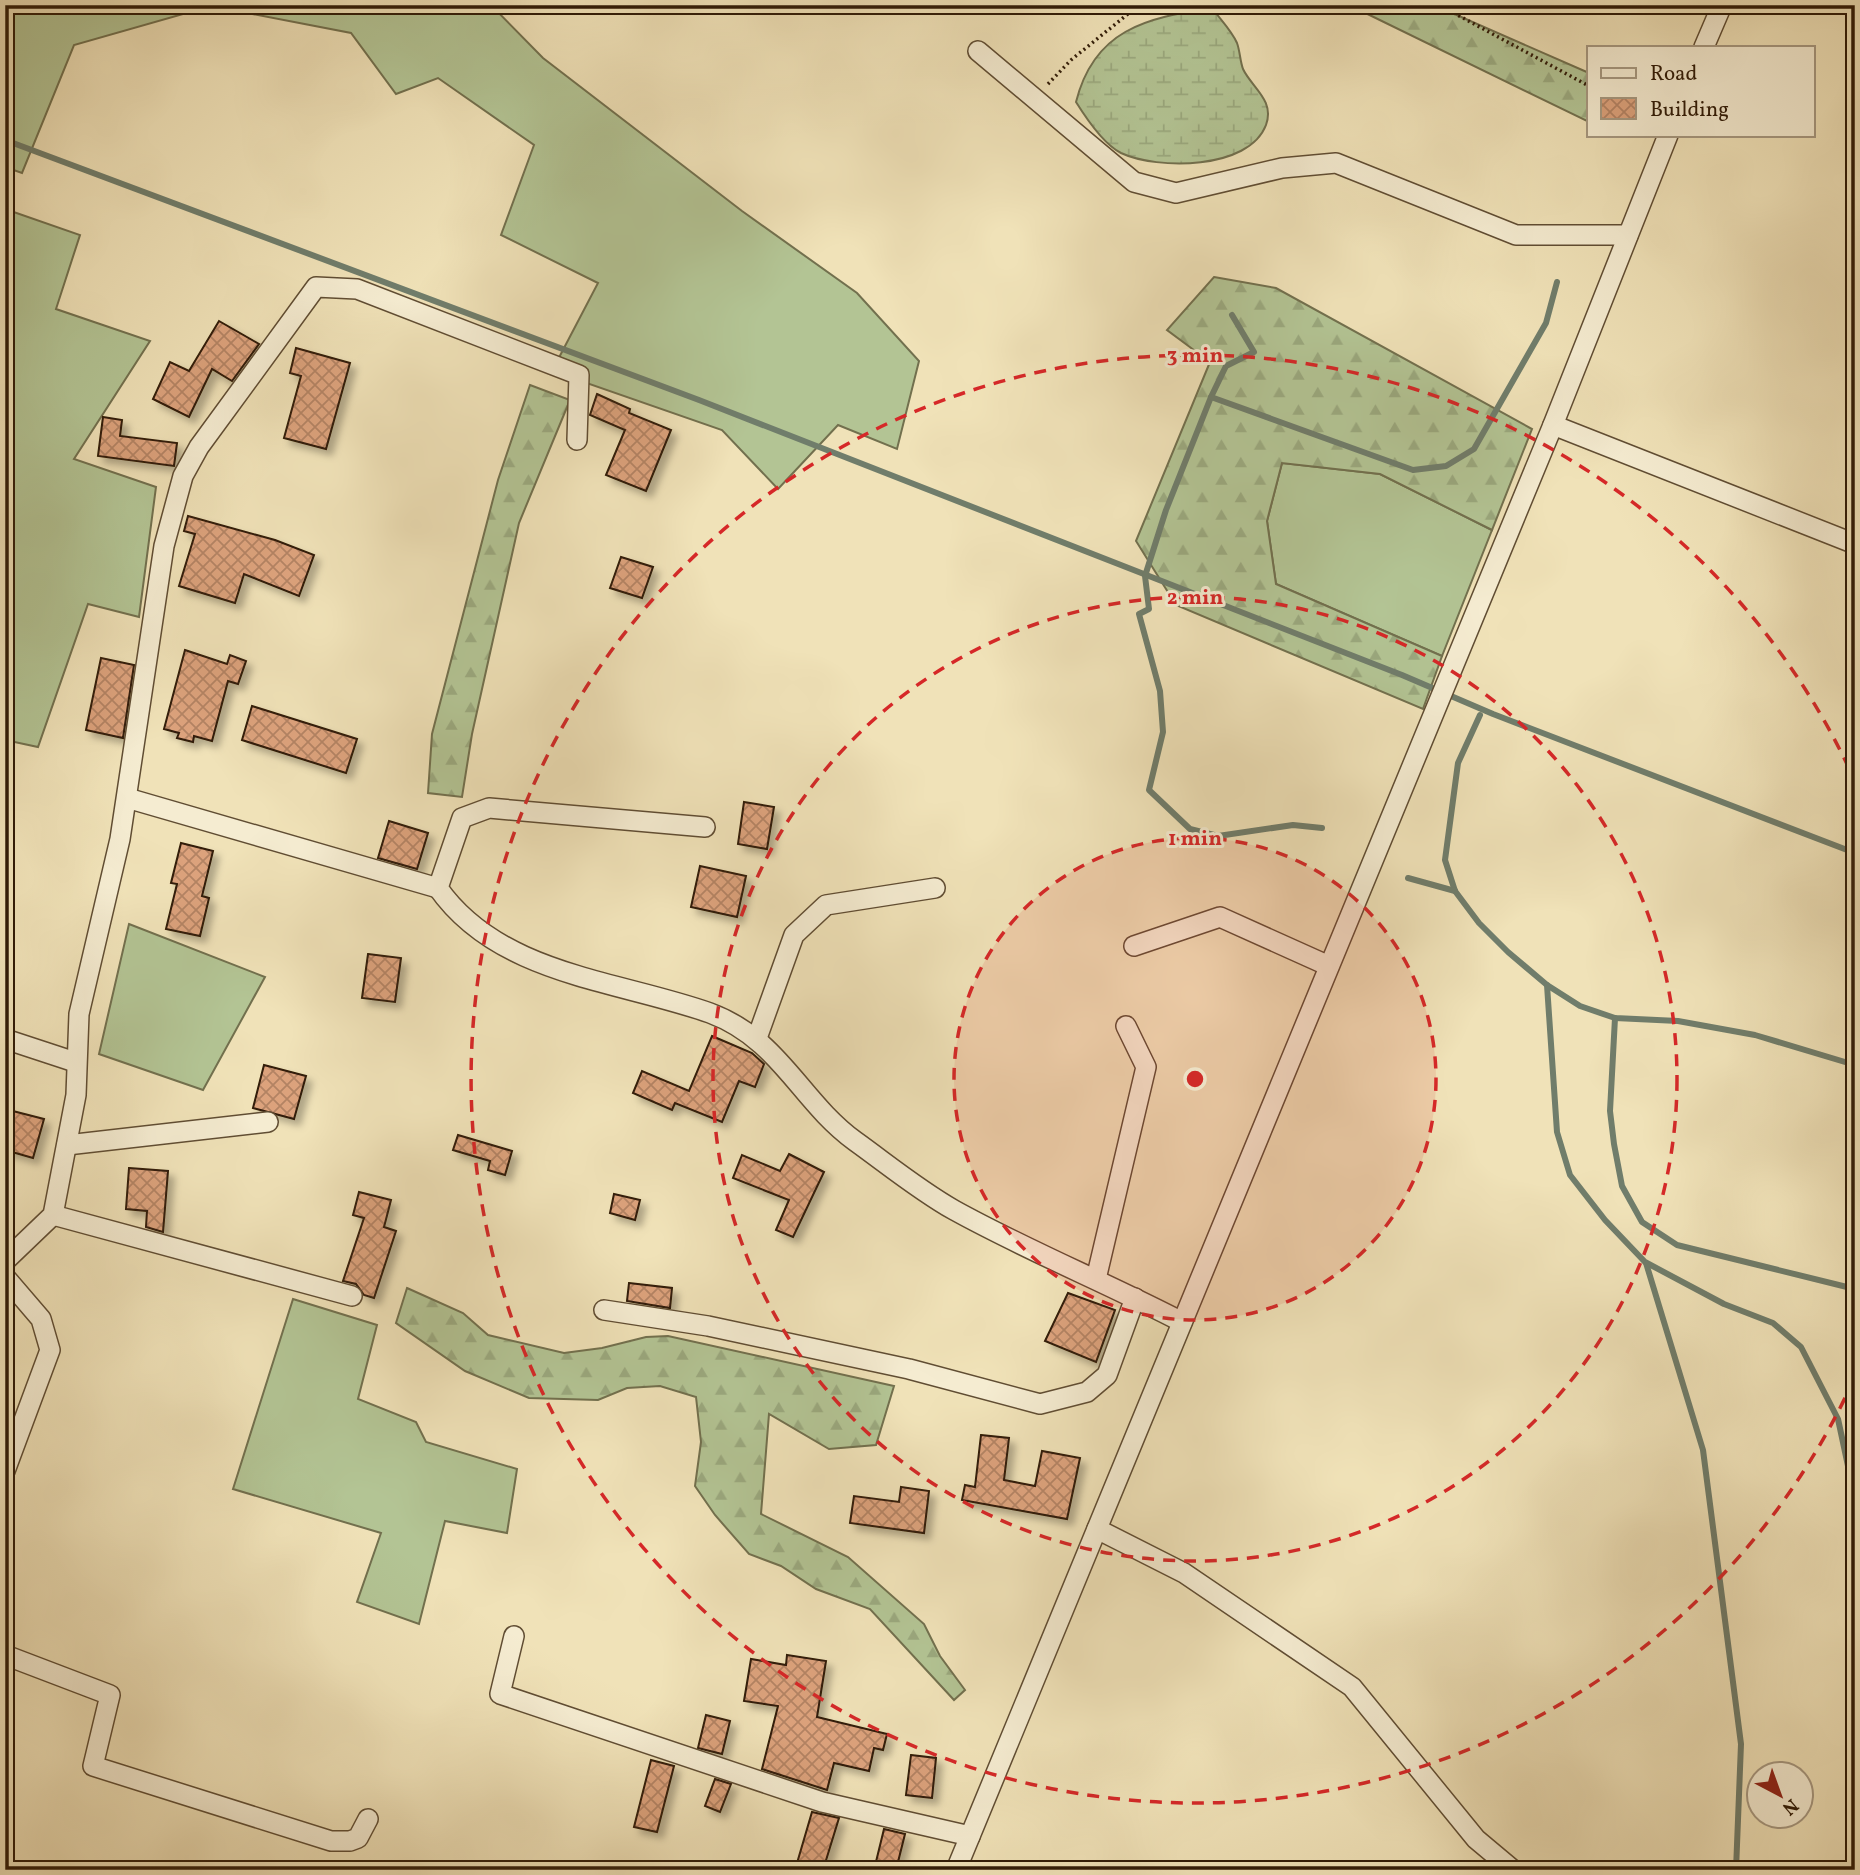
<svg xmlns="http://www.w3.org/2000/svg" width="1860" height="1875" viewBox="0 0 1860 1875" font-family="Vollkorn,serif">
<defs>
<pattern id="forest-firs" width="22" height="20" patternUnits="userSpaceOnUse" patternTransform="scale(1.75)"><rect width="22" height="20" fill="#b3c494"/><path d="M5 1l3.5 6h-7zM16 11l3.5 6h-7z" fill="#9aa87e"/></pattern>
<pattern id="wetland-marsh" width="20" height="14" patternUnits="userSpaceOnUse" patternTransform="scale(1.75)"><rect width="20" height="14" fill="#b3c494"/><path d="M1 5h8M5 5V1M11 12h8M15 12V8" fill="none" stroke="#9aa87e"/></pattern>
<pattern id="building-cross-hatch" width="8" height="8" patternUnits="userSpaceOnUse" patternTransform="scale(1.75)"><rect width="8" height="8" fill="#dca27c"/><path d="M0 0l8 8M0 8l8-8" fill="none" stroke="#b38364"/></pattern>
<filter id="shadow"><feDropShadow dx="6" dy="6" stdDeviation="3.5" flood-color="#0004"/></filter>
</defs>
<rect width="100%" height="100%" fill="#f0e2b8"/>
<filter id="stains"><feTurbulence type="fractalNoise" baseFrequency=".00286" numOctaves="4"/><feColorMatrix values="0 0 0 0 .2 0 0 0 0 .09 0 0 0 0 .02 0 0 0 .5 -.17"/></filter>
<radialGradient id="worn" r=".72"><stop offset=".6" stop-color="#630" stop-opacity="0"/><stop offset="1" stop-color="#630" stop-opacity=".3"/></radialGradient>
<!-- grass -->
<g fill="#b3c494" stroke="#72704e" stroke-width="2">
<path d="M5,5H491L543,58L742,211L857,293L919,361L897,449L838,425L778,489L722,430L552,371L598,283L501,235L534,145L438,78L396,94L351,33L211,6L74,45L22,173L5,167Z"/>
<path d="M5,209L80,235L56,309L150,341L74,459L156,487L139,617L88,604L38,747L5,740Z"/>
<path d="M1282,463L1380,474L1492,530L1442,656L1276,584L1267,521Z"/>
<path d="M129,924L265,977L203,1090L99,1054Z"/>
<path d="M293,1299L377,1325L358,1399L416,1422L426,1442L517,1469L507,1533L445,1521L419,1624L357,1602L381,1533L233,1489Z"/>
</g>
<!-- forest -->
<g fill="url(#forest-firs)" stroke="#72704e" stroke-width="2">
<path d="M1349,5H1434L1589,73V122Z"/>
<path d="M1214,277L1276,288L1532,429L1492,530L1380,474L1282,463L1267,521L1276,584L1442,656L1423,709L1176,605L1136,541L1210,362L1167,330Z"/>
<path d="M530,385L570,400L519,523L472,734L462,797L428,793L432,734L498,480Z"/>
<path d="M407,1288L463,1313L488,1335L564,1353L602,1348L646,1337L668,1336L894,1386L876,1445L829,1449L769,1414L761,1514L848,1557L924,1624L940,1656L965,1690L954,1700L870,1609L816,1589L781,1566L749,1554L715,1515L695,1486L701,1442L696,1397L660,1386L627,1388L598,1400L529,1398L465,1371L396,1323Z"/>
</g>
<!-- wetland -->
<path fill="url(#wetland-marsh)" stroke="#72704e" stroke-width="2" d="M1212,8C1220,19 1232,31 1237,43C1240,51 1240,61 1243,69C1252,88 1275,100 1266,125C1249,170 1157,170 1121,153C1103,144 1086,118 1076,102C1094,30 1145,18 1212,8Z"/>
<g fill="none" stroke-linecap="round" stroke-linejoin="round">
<!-- stream -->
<g stroke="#707d6b" stroke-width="6">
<path d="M5,140L699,400L1402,675L1493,714L1855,853"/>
<path d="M1232,315L1254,352L1226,366L1211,397L1166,510L1145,576L1149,609L1139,614L1160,691L1163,732L1149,790L1190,829L1218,836L1293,825L1322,828"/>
<path d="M1211,397L1413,470L1446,466L1474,449L1546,323L1557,282"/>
<path d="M1480,715L1458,763L1445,860L1455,891L1479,923L1508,952L1547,985L1580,1006L1615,1018L1678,1021L1755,1035L1855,1065"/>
<path d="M1408,878L1455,891"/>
<path d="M1547,985L1557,1132L1570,1175L1605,1220L1645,1262L1724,1304L1773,1323L1801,1347L1838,1419L1854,1494L1855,1517"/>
<path d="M1615,1018L1610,1111L1614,1144L1622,1186L1642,1222L1677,1245L1855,1289"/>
<path d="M1646,1263L1703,1450L1741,1744L1736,1870"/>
</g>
</g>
<!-- building -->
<g fill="url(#building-cross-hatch)" stroke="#301b07" stroke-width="2" filter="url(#shadow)">
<path d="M219,321L259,344L232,381L212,369L189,417L153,399L170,362L189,371Z"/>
<path d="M296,348L350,363L326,449L284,438L301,376L290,373Z"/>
<path d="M597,394L630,409L629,413L671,430L646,491L606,475L625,430L590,415Z"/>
<path d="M103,417L122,420L120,436L177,443L174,466L98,456Z"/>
<path d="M188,516L275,540L314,555L299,596L244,574L235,603L179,586L195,534L184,531Z"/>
<path d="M621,557L653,567L642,598L610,588Z"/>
<path d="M185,650L227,664L230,655L246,661L238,684L228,681L212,741L194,736L193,742L177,738L179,733L164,729Z"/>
<path d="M101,658L134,665L123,738L86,730Z"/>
<path d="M252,706L357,739L346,773L242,740Z"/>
<path d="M744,802L774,807L767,849L738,844Z"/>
<path d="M389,821L428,833L417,869L378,858Z"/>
<path d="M181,843L213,851L202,896L209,898L200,936L166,929L177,884L171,883Z"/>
<path d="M700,866L746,876L737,917L691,907Z"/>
<path d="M368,954L401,958L395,1002L362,998Z"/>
<path d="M712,1036L752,1053L764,1064L755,1087L739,1081L722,1122L675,1103L672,1110L633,1093L642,1071L689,1091Z"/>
<path d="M264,1065L306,1076L294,1119L253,1108Z"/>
<path d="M5,1109L44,1119L33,1158L5,1150Z"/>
<path d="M458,1135L512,1151L505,1175L488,1170L490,1161L453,1150Z"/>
<path d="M789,1154L824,1172L793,1237L776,1230L789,1200L733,1178L742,1155L780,1171Z"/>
<path d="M129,1168L168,1171L163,1232L146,1227L147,1211L126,1209Z"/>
<path d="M359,1192L391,1200L384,1227L396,1231L374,1298L364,1295L356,1284L343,1281L364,1218L353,1215Z"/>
<path d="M614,1194L640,1200L635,1220L610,1213Z"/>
<path d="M629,1283L672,1288L670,1308L627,1301Z"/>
<path d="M1068,1293L1115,1310L1096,1362L1045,1341Z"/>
<path d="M981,1435L1009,1438L1004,1480L1035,1486L1042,1451L1080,1458L1067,1519L962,1500L965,1485L975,1487Z"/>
<path d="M901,1487L929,1491L924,1533L850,1523L854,1496L899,1502Z"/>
<path d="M787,1655L826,1661L817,1717L887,1734L883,1750L874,1748L869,1771L834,1763L827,1790L762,1769L778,1706L744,1701L751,1659L786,1665Z"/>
<path d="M706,1715L730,1721L722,1754L698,1748Z"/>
<path d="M911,1755L936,1758L932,1798L906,1795Z"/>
<path d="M651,1760L674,1766L657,1832L634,1827Z"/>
<path d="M715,1779L731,1784L720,1812L705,1806Z"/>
<path d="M812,1812L839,1818L823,1870H795Z"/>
<path d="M884,1829L905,1834L896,1870H874Z"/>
</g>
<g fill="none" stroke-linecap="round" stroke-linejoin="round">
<!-- minor casing -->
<g stroke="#604d33" stroke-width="22">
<g id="minor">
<path d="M1704,47L1722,5"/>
<path d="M978,51L1134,182L1176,193L1282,168L1336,163L1516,235H1628"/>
<path d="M1553,425L1855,544"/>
<path d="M127,798L438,888"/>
<path d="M705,827L489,808L462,818L438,888C499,975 617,980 710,1013C780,1039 800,1101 855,1141C887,1164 920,1191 954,1210C1028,1251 1107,1283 1182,1322"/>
<path d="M1134,946L1220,917L1329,966"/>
<path d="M757,1038L794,935L826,905L935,888"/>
<path d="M5,1039L75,1062"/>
<path d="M67,1145L268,1122"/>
<path d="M53,1215L352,1296"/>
<path d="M5,1261L53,1215L76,1095L79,1014L120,839L164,546L183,476L199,447L316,287L357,289L579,375L577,440"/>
<path d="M5,1277L41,1319L50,1350L5,1471"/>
<path d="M1096,1279L1146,1067L1126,1026"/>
<path d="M604,1310L708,1326L909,1369L1040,1404L1087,1392L1107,1375L1135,1298"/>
<path d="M1097,1529L1184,1573L1352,1687L1476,1839L1513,1870"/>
<path d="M514,1636L500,1694L822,1802L970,1836"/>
<path d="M5,1655L110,1695L93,1766L331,1841H350L358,1838L368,1819"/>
<path d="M956,1870L1553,425L1668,135"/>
</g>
</g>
<!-- path -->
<g stroke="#301b07" stroke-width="3.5" stroke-dasharray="2 3.5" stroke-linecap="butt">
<path d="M1439,5L1589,86"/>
<path d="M1048,84L1071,60L1139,5"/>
</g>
<!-- minor -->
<use href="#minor" stroke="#f5ecd1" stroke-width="19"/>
</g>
<!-- distance rings -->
<circle cx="1195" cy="1079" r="241" fill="#d62828" fill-opacity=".12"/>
<g fill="none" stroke="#d62828" stroke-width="3.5" stroke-dasharray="12 9">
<circle cx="1195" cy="1079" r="241"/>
<circle cx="1195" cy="1079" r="482"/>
<path d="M1854 1379A724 724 0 1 1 1854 779"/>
</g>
<circle cx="1195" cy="1079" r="10" fill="#d62828" stroke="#f5ecd1" stroke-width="3.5"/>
<g font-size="21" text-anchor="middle" font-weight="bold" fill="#d62828" stroke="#f5ecd1" stroke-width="6" stroke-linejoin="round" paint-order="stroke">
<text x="1195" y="362">3 min</text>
<text x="1195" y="604">2 min</text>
<text x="1195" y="845">1 min</text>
</g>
<!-- margin -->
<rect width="1860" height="1875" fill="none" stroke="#f0e2b8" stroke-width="28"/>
<rect x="7" y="7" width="1846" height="1861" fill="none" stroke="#301b07" stroke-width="3.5"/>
<rect x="14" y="14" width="1832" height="1847" fill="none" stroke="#301b07" stroke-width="2"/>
<!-- legend -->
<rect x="1587" y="46" width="228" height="91" fill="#f5ecd1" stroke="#a69880" stroke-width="2"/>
<rect x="1601" y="68" width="35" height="10" fill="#f5ecd1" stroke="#a69880" stroke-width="2"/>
<text x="1650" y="80" font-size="21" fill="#301b07">Road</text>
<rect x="1601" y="98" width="35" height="21" fill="url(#building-cross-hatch)" stroke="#a69880" stroke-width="2"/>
<text x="1650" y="116" font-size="21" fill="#301b07">Building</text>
<!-- north arrow -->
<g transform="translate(1780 1795) rotate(139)"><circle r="33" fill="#f5ecd1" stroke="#a69880" stroke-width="2"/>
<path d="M0-5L12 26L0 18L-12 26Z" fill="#8f2418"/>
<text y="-10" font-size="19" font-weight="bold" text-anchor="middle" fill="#301b07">N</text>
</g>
<rect width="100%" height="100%" filter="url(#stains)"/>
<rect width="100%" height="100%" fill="url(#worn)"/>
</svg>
